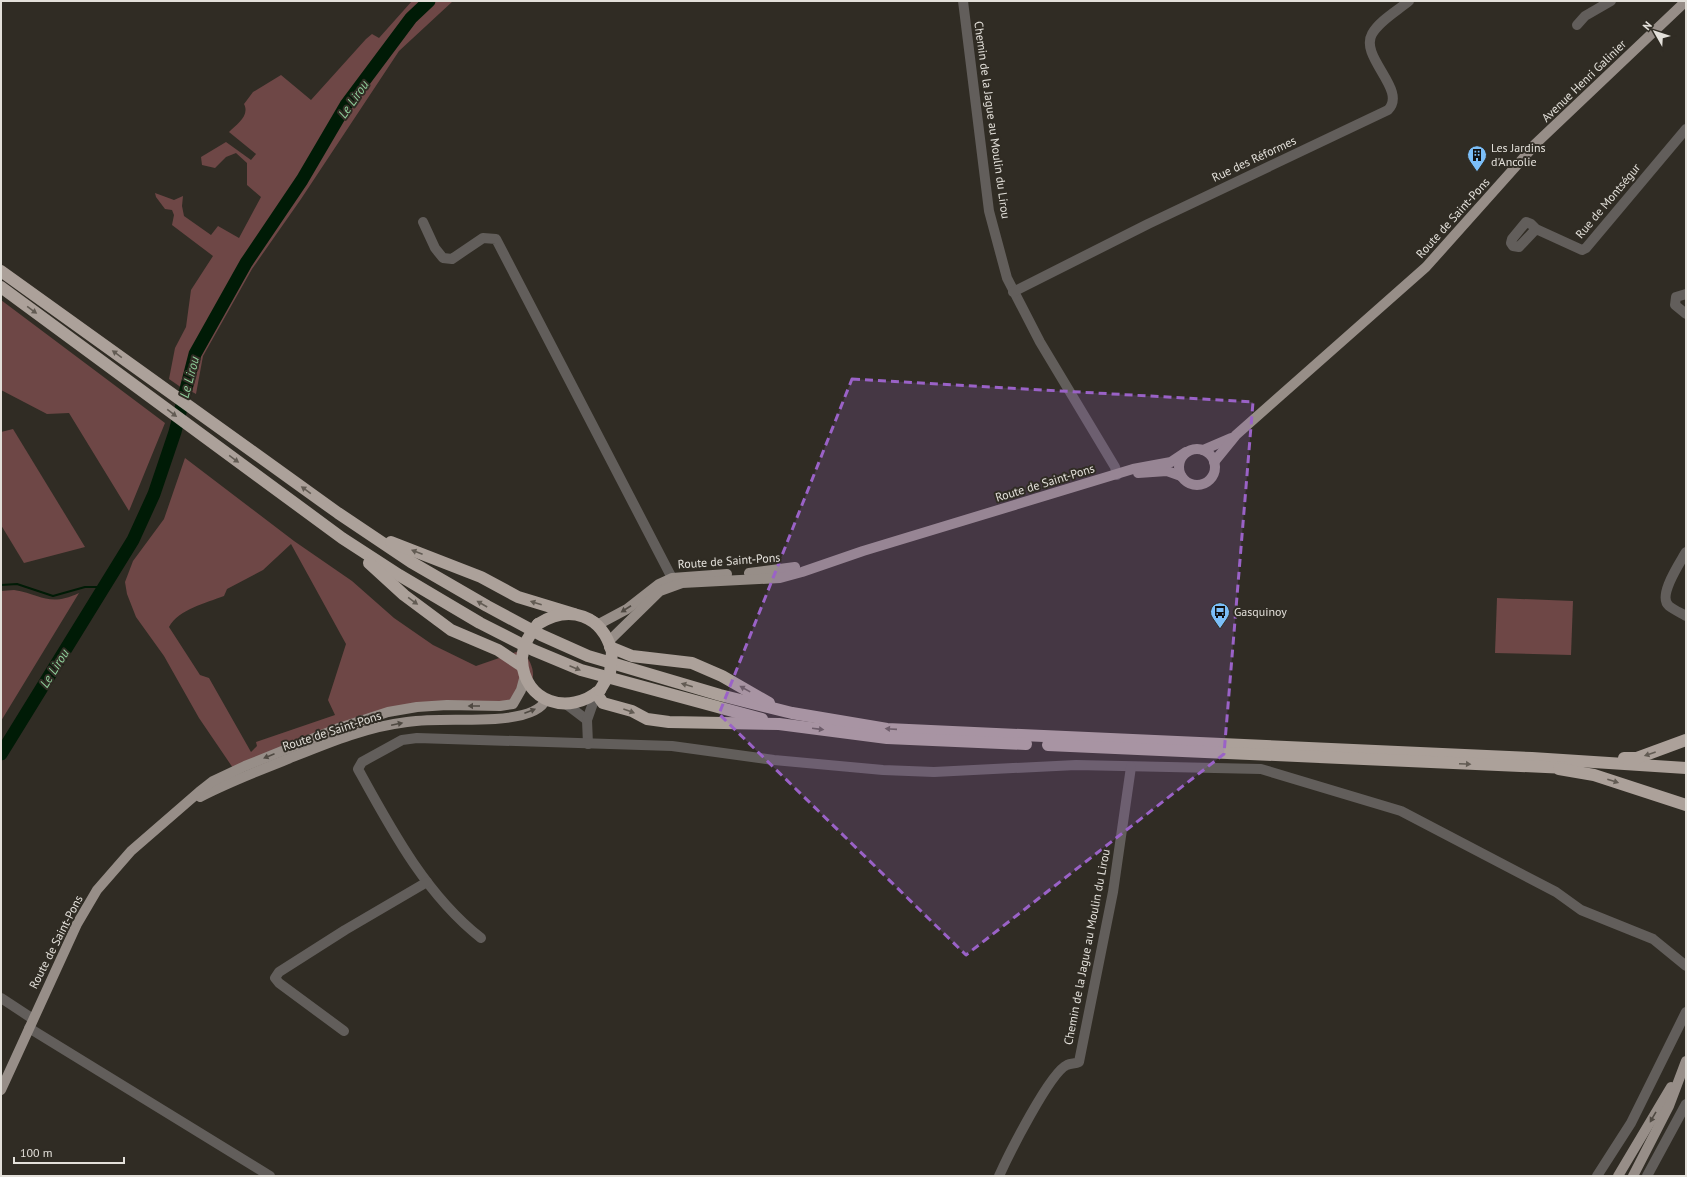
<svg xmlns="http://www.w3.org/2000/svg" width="1687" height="1177" viewBox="0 0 1687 1177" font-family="'PT Sans',sans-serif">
<rect width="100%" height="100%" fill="#302c24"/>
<!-- green -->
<g fill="#6e4746" fill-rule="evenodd">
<path d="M412,1H426L389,44L343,106L237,270L193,352L182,388L169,379L175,348L186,327L191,290L213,256L172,225L174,215L172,210L165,209L156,197L155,193L174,200L183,196L182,206L184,216L211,235L218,226L239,238L261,197L247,185V163L236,153L226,157L215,168L202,165L201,157L226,142L251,160L256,154L229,132C237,124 250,116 244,104L253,92L281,75L311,100L366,39L372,34L379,38Z"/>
<path d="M434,1H453L399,51L301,199L252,269L203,356L196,394L187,389L198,353L249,264L307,178L350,107L404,34Z"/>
<path d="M1,300L165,423L129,511L69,413L47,414L1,390Z"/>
<path d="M13,429L85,547L24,563L1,525V432Z"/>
<path d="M185,458L294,541L352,581L394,618L433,645L476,666L522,650C540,672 536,689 510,701L421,705L233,768L199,718L164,656L136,617L127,594L125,582L133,561L164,519ZM291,544L346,644L328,700L335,715L256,742L257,746L251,752L209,678L200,675L169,627C179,609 206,603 224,596L227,589L263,570Z"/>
<path d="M14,590C43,595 49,607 79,593L1,721V591Z"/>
<path d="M1497,598L1573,601L1571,655L1495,653Z"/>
</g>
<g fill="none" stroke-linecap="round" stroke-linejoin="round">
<!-- stream -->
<path stroke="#001b06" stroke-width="2" d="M1,585L17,584L53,596L85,587H103"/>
<!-- river -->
<path stroke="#001b06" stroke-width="13" d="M1,754L133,540L154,494L175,432L195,354L246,263L302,180L346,105L411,18L429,1"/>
<!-- minor -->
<g stroke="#625e5b" stroke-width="10">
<path d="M963,1L989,211L1007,278L1040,342L1115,467L1117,475"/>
<path d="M1577,25L1585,16L1611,1"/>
<path d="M423,222L435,248L443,258L452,259L483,238L496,239L672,578V586"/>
<path d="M1536,229L1519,247L1513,246L1511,243L1512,239L1526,222L1531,224L1536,229L1582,250L1586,248L1686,129"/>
<path d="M1013,292L1148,224L1388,110C1408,90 1359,57 1372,34C1379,21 1397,11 1409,1"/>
<path d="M1686,294L1676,297L1675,305L1686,314"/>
<path d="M1686,552C1680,563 1657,596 1669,606C1674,610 1681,613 1686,616"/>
<path d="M566,704L587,720"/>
<path d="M588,744L587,720L593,703L591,697"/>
<path d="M481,938C426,895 391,829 358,769L362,762L402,740L417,738L672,746L774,760L883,770L934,772L1076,765L1261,769L1401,811L1556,892L1581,910L1653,939L1686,966"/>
<path d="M1,998L33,1019"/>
<path d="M29,1028L270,1176"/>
<path d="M344,1031L279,983L275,978L279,972L345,930L427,882"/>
<path d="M999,1176C1008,1156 1050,1072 1067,1065C1071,1063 1075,1064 1079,1062L1113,892L1131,767"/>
<path d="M1597,1176L1631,1123L1686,1012"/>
<path d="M1647,1176L1686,1104"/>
</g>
<!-- major -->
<g stroke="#978e88" stroke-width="10">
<path d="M1529,150L1686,1"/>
<circle cx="1197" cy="467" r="18"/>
<path d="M1203,450L1231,438"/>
<path d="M1214,462L1236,435L1426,267L1534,146"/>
<path d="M1138,473L1167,471L1181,476"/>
<path d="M749,573L795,567"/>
<path d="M590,619L599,624L627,609L659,584L672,578L727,574"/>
<path d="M609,641L660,591L682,583L780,578L802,572L863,551L1133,469L1171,462L1186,452"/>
<path d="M200,797C227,783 255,772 283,761C323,745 364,727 407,722C436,718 465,721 495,719C510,718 540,715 546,699"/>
<path d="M1,1090L77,924L97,890L131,851L199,792L213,781L245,766L339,728L388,712L417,707L447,705L500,706L513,704L521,690L525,675"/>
<path d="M1618,1176L1671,1087"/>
<path d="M1633,1176L1669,1106L1686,1061"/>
</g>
<!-- highway -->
<g stroke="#aca19a" stroke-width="12">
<path d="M1,271L338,513L411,562L487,606L541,635L588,656L720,695L792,713L887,729L1532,758L1686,768"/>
<path d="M1,287L342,538L399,575L480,623L533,650L581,670L762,719"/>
<path d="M391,542L481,577L518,597L574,614"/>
<path d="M369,563L404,595L451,630L498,650L522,666"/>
<path d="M538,624C570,604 602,615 612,652"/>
<path d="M610,647L632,656L692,663L722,676L769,703"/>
<path d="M522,660C524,703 569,716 600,690"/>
<path d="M596,693L603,703L632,711L647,719L669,722L779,724L887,738L1026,744"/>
<path d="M1048,745L1567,768"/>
<path d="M1624,758H1637L1686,740"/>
<path d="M1559,769L1594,775L1686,805"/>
</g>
<!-- highway-bridge -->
<g stroke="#aca19a" stroke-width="12">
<path d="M522,657C524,643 529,634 538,624"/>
<path d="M600,690L610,673L612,652"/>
</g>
</g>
<!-- one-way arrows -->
<defs><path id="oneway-solid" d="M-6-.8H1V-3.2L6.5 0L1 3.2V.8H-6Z"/></defs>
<g fill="#625b53">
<use href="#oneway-solid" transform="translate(32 310) rotate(36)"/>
<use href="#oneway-solid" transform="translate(117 354) rotate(-144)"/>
<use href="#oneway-solid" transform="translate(172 413) rotate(37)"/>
<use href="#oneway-solid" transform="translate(234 459) rotate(36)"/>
<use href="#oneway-solid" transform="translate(306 490) rotate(-144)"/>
<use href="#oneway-solid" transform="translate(417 552) rotate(-159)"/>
<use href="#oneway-solid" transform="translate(413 601) rotate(36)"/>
<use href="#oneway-solid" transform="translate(536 603) rotate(-162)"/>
<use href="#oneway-solid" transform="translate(482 604) rotate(-150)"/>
<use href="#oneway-solid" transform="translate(575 668) rotate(23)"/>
<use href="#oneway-solid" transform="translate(687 685) rotate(-164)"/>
<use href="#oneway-solid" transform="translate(745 689) rotate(-151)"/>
<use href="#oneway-solid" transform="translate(629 711) rotate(20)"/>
<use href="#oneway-solid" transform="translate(818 729) rotate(7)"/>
<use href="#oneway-solid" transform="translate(891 729) rotate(-176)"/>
<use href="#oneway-solid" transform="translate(1650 754) rotate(161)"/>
<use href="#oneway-solid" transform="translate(1465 764) rotate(3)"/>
<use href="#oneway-solid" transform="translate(1613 781) rotate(18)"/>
</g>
<g fill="#4f4942">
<use href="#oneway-solid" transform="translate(626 609) rotate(147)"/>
<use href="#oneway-solid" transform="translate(474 706) rotate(180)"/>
<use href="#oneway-solid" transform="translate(530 711) rotate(-21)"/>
<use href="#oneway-solid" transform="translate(397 724) rotate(-12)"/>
<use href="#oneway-solid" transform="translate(269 756) rotate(157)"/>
<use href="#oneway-solid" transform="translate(1653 1117) rotate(120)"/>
</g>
<!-- marked area -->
<path fill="#9a62c7" fill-opacity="0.2" stroke="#9a62c7" stroke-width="3" stroke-dasharray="8 5" stroke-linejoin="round" d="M852,379L1253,402L1224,754L966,955L719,714Z"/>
<!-- icons -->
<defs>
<g id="building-pin" transform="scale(1)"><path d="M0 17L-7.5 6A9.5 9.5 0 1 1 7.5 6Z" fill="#7bbef8" stroke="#302c24"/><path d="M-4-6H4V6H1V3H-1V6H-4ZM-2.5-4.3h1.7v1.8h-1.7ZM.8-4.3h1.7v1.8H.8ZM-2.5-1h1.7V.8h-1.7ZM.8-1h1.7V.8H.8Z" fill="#111"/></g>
<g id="bus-pin" transform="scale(1)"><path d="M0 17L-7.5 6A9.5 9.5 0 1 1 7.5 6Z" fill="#7bbef8" stroke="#302c24"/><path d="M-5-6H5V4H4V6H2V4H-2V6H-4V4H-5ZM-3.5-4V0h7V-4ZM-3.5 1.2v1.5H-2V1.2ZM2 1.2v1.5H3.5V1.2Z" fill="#111"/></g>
</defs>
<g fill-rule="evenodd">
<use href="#building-pin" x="1477" y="155"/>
<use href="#bus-pin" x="1220" y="612"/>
</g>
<g text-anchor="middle" stroke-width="4" stroke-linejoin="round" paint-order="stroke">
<!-- street labels -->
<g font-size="12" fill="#e3e0da" stroke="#302c24">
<text transform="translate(1584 81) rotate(-44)" y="4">Avenue Henri Galinier</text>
<text transform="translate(992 120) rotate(82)" y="4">Chemin de la Jague au Moulin du Lirou</text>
<text transform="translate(1254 159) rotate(-25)" y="4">Rue des Réformes</text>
<text transform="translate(1608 201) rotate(-50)" y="4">Rue de Montségur</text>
<text transform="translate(1453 218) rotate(-48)" y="4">Route de Saint-Pons</text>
<text transform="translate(1045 483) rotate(-17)" y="4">Route de Saint-Pons</text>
<text transform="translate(729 561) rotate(-4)" y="4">Route de Saint-Pons</text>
<text transform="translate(332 731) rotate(-18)" y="4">Route de Saint-Pons</text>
<text transform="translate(56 942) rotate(-63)" y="4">Route de Saint-Pons</text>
<text transform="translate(1087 947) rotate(-79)" y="4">Chemin de la Jague au Moulin du Lirou</text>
</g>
<!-- poi labels -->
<g font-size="12" fill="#e3e0da" stroke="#302c24" text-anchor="start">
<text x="1491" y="152">Les Jardins<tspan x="1491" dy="14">d'Ancolie</tspan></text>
<text x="1234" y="616">Gasquinoy</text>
</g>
<!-- water labels -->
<g font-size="13" font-style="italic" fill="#90d19c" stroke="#302c24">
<text transform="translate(353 99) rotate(-55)" y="5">Le Lirou</text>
<text transform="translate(189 377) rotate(-75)" y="5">Le Lirou</text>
<text transform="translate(54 668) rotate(-58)" y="5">Le Lirou</text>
</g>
</g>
<!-- border -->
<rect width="1687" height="1177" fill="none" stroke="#e3e0da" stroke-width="4"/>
<!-- north arrow -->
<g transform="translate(1655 32) rotate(309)" stroke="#302c24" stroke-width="3" paint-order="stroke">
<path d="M0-3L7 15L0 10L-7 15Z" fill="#e3e0da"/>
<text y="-6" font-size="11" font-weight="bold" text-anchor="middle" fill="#e3e0da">N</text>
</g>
<!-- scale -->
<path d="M14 1157v6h110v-6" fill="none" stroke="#e3e0da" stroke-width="2"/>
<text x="20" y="1157" font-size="12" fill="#e3e0da" stroke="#302c24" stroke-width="3" paint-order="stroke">100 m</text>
</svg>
